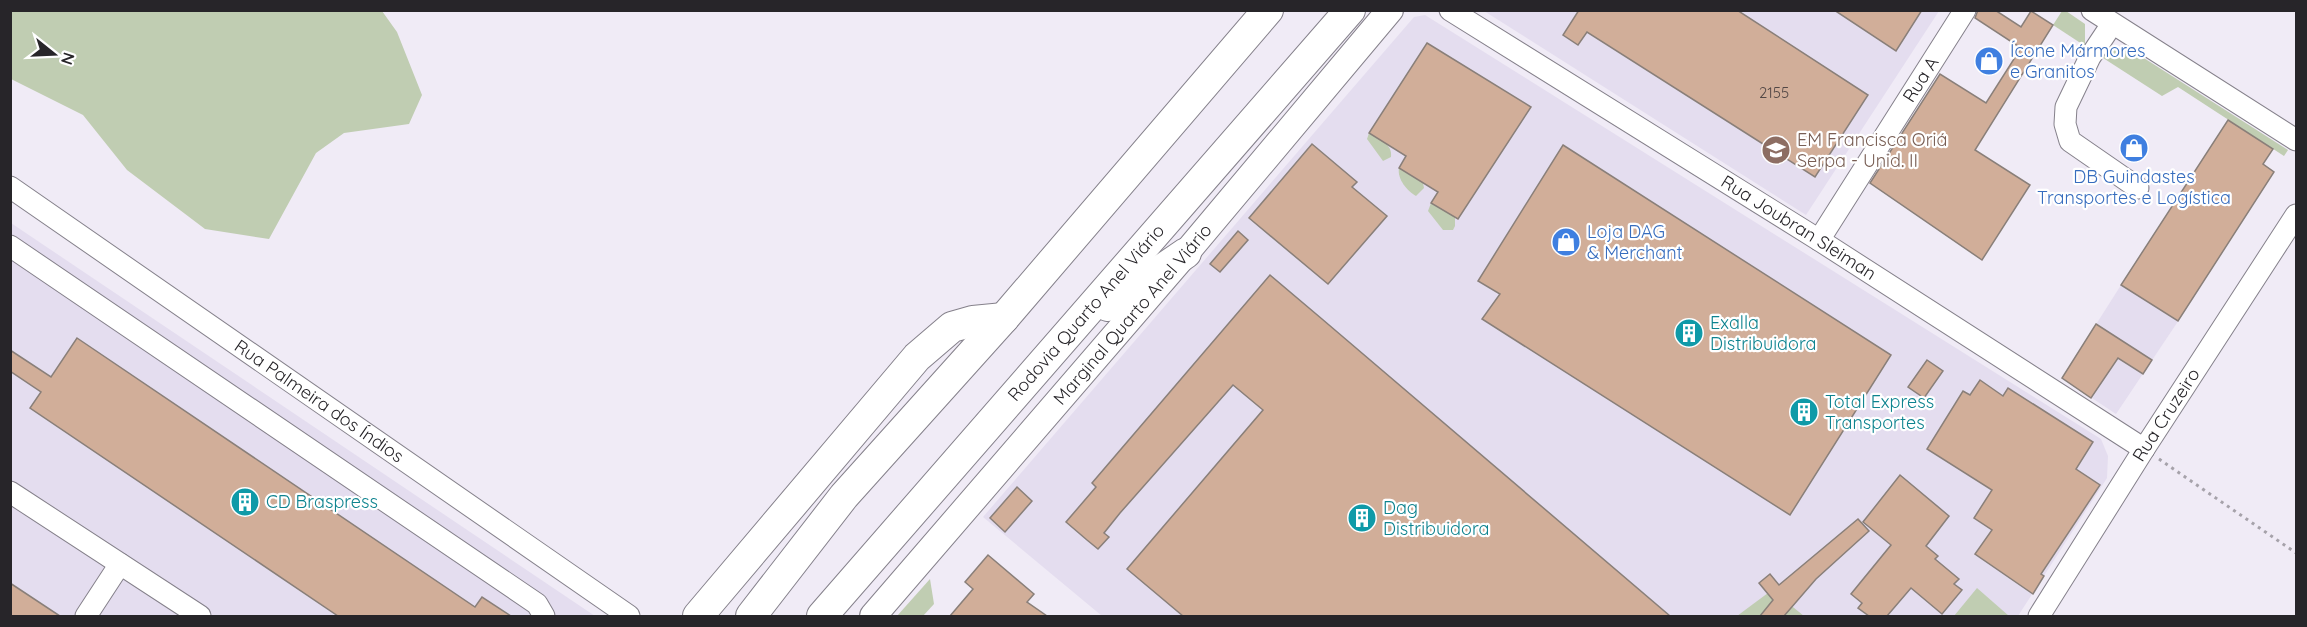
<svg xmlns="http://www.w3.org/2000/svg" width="2307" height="627" viewBox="0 0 2307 627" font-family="Quicksand,sans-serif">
<rect width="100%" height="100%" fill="#f0ebf6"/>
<!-- built -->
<g fill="#e4ddef">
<path d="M1484,11H1939L1806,215Z"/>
<path d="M1425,15L2101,439L2108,456L2107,478L2018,616H1102L983,517L1414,17Z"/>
<path d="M11,223L595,616H11Z"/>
<path d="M2142,252L2199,290L2116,414L2062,378Z"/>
</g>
<!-- green -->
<g fill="#c0cdb2">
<path d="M10,11H382L397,32L422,95L409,124L344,133L316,153L269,239L205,229L127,170L83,115L11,79Z"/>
<path d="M2062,11H2066L2085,24V46L2053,25Z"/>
<path d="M2125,46L2288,150L2284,156L2178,87L2162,96L2100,56Z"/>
<path d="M1369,133C1379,139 1393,144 1391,157L1383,161L1367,139Z"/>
<path d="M1399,168L1423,183L1424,188L1416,196C1407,191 1397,179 1399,168Z"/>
<path d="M1431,203L1455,217V226L1453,230H1443L1428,211Z"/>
<path d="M930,579L934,604L923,616H897Z"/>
<path d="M1977,588L2009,616H1954Z"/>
<path d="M1772,590L1804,616H1737Z"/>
</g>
<!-- building -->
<g fill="#d1ae99" stroke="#897f79" stroke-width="1.5">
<path d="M1579,10H1737L1868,95L1815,177L1587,32L1578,45L1563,35Z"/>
<path d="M1834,10H1922L1896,51Z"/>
<path d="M1978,10H1995L2021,27L2031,11L2053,25L1975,150L2030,185L1982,260L1870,183L1940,74L1986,103L2021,48L1975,18Z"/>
<path d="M1427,43L1531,107L1458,219L1431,203L1438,192L1399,168L1406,156L1369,133Z"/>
<path d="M2228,120L2273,149L2263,164L2274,172L2178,321L2121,285Z"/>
<path d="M1312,144L1357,182L1352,187L1387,216L1328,284L1249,218Z"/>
<path d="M1563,145L1891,355L1790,515L1482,319L1500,294L1478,281Z"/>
<path d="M1238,231L1248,240L1220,272L1210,264Z"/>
<path d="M1270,275L1322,319L1670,616H1183L1127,569L1263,410L1233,385L1120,513L1104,533L1109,537L1098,549L1087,540L1066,522L1096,487L1092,483Z"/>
<path d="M2096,324L2152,360L2143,374L2118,358L2091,398L2062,378Z"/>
<path d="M77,338L475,607L482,597L511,616H338L30,408L41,392L10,371V350L51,377Z"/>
<path d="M1927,360L1943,371L1924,398L1908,387Z"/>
<path d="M1980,380L2003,396L2008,388L2093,442L2076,469L2100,485L2041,574L2044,576L2033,594L1975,554L1992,530L1974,518L1992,490L1927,449L1963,391L1970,395Z"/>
<path d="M1900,475L1949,516L1926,546L1938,556L1935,559L1959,579L1954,584L1962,590L1942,614L1911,588L1887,616H1869L1858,608L1862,603L1851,594L1891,545L1863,522Z"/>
<path d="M1017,487L1032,501L1005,532L990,518Z"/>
<path d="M1858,519L1869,531L1816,579L1784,616H1760L1773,600L1759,583L1770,574L1779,585Z"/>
<path d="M988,555L1034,594L1027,602L1047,616H950L973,589L965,582Z"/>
<path d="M10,583L60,616H10Z"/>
</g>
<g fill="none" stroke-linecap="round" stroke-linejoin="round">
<!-- minor casing -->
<g stroke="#85818b" stroke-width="23">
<g id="minor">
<path id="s1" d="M1450,10L1819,240L2144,449"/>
<path d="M2092,10L2296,140"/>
<path d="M2112,24L2090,57L2066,107L2065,124L2070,141L2138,188"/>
<path id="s2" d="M10,187L629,616"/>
<path id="s3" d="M1819,240L1965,10"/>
<path d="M10,246L537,604L544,616"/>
<path d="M10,492L200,616"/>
<path d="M86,616L120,564"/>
<path id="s4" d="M2039,616L2144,449L2296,215"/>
</g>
</g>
<!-- major casing -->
<g stroke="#85818b" stroke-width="28">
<g id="major">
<path id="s5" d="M873,616L1186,253L1390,10"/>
</g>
</g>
<!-- highway casing -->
<g stroke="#85818b" stroke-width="32">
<g id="highway">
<path d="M1108,306L1186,253"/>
<path d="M698,616L917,357L952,327L973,321L1004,318"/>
<path d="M751,616L844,496L1004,318L1268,10"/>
<path id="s6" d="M822,616L1350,10"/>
</g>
</g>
<!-- path -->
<path stroke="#a6a2aa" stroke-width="3" stroke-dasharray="3 4.5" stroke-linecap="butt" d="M2159,459L2296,553"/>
<!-- minor -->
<use href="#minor" stroke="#fff" stroke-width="21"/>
<!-- major -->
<use href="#major" stroke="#fff" stroke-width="26"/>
<!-- highway -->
<use href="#highway" stroke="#fff" stroke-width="30"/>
</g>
<!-- icons -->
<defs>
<g id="shop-disc" transform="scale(1.5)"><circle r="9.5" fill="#3f7fe0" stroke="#fff"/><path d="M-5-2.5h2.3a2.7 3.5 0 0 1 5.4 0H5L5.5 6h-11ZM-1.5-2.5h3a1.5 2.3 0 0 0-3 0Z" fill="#fff"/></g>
<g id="school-disc" transform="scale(1.5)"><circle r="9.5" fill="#8d6e63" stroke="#fff"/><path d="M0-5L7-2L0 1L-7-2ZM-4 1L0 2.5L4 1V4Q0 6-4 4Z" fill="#fff"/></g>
<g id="building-disc" transform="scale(1.5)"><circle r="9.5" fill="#0f9aa8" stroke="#fff"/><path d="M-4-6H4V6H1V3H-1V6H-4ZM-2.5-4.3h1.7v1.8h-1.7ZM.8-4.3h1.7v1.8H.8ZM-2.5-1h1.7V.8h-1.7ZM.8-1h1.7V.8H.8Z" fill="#fff"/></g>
</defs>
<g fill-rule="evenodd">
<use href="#shop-disc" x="1989" y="61"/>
<use href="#shop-disc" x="2134" y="148"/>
<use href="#school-disc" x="1776" y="150"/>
<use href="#shop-disc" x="1566" y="242"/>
<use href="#building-disc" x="1689" y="333"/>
<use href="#building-disc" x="1804" y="412"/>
<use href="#building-disc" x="245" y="502"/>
<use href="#building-disc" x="1362" y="518"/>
</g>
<g text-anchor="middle" stroke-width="4.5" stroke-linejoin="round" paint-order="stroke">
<!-- number labels -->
<g font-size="15" fill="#524745">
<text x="1774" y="98">2155</text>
</g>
<!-- shop labels -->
<g font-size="18" fill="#366cbe" stroke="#fff" text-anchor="start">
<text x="2010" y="57">Ícone Mármores<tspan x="2010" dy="21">e Granitos</tspan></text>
<text x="2134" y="183" text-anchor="middle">DB Guindastes<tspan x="2134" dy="21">Transportes e Logística</tspan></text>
<text x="1587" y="238">Loja DAG<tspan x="1587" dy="21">&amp; Merchant</tspan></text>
</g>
<!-- street labels -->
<g font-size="18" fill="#272529" stroke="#fff">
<text dy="6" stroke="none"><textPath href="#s3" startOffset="190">Rua A</textPath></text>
<text dy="6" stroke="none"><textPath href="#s1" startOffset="411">Rua Joubran Sleiman</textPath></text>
<text dy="6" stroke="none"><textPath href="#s6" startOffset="402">Rodovia Quarto Anel Viário</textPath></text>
<text dy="6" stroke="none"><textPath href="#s5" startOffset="398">Marginal Quarto Anel Viário</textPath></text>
<text dy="6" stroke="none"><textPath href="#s2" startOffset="376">Rua Palmeira dos Índios</textPath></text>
<text dy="6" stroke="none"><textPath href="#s4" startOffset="238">Rua Cruzeiro</textPath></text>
</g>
<!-- education labels -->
<g font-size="18" fill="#785e54" stroke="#fff" text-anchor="start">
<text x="1797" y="146">EM Francisca Oriá<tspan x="1797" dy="21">Serpa - Unid. II</tspan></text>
</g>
<!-- culture labels -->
<g font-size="18" fill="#0d838f" stroke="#fff" text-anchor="start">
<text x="1710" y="329">Exalla<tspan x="1710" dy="21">Distribuidora</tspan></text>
<text x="1825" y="408">Total Express<tspan x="1825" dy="21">Transportes</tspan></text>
<text x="266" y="508">CD Braspress</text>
<text x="1383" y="514">Dag<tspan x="1383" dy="21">Distribuidora</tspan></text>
</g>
</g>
<!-- border -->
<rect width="2307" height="627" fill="none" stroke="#272529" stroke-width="24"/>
<!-- north arrow -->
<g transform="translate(54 54) rotate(108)" stroke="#ffffff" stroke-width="4.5" paint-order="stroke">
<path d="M0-4.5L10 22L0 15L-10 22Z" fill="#272529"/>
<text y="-9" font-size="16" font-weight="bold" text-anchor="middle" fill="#272529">N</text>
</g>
</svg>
